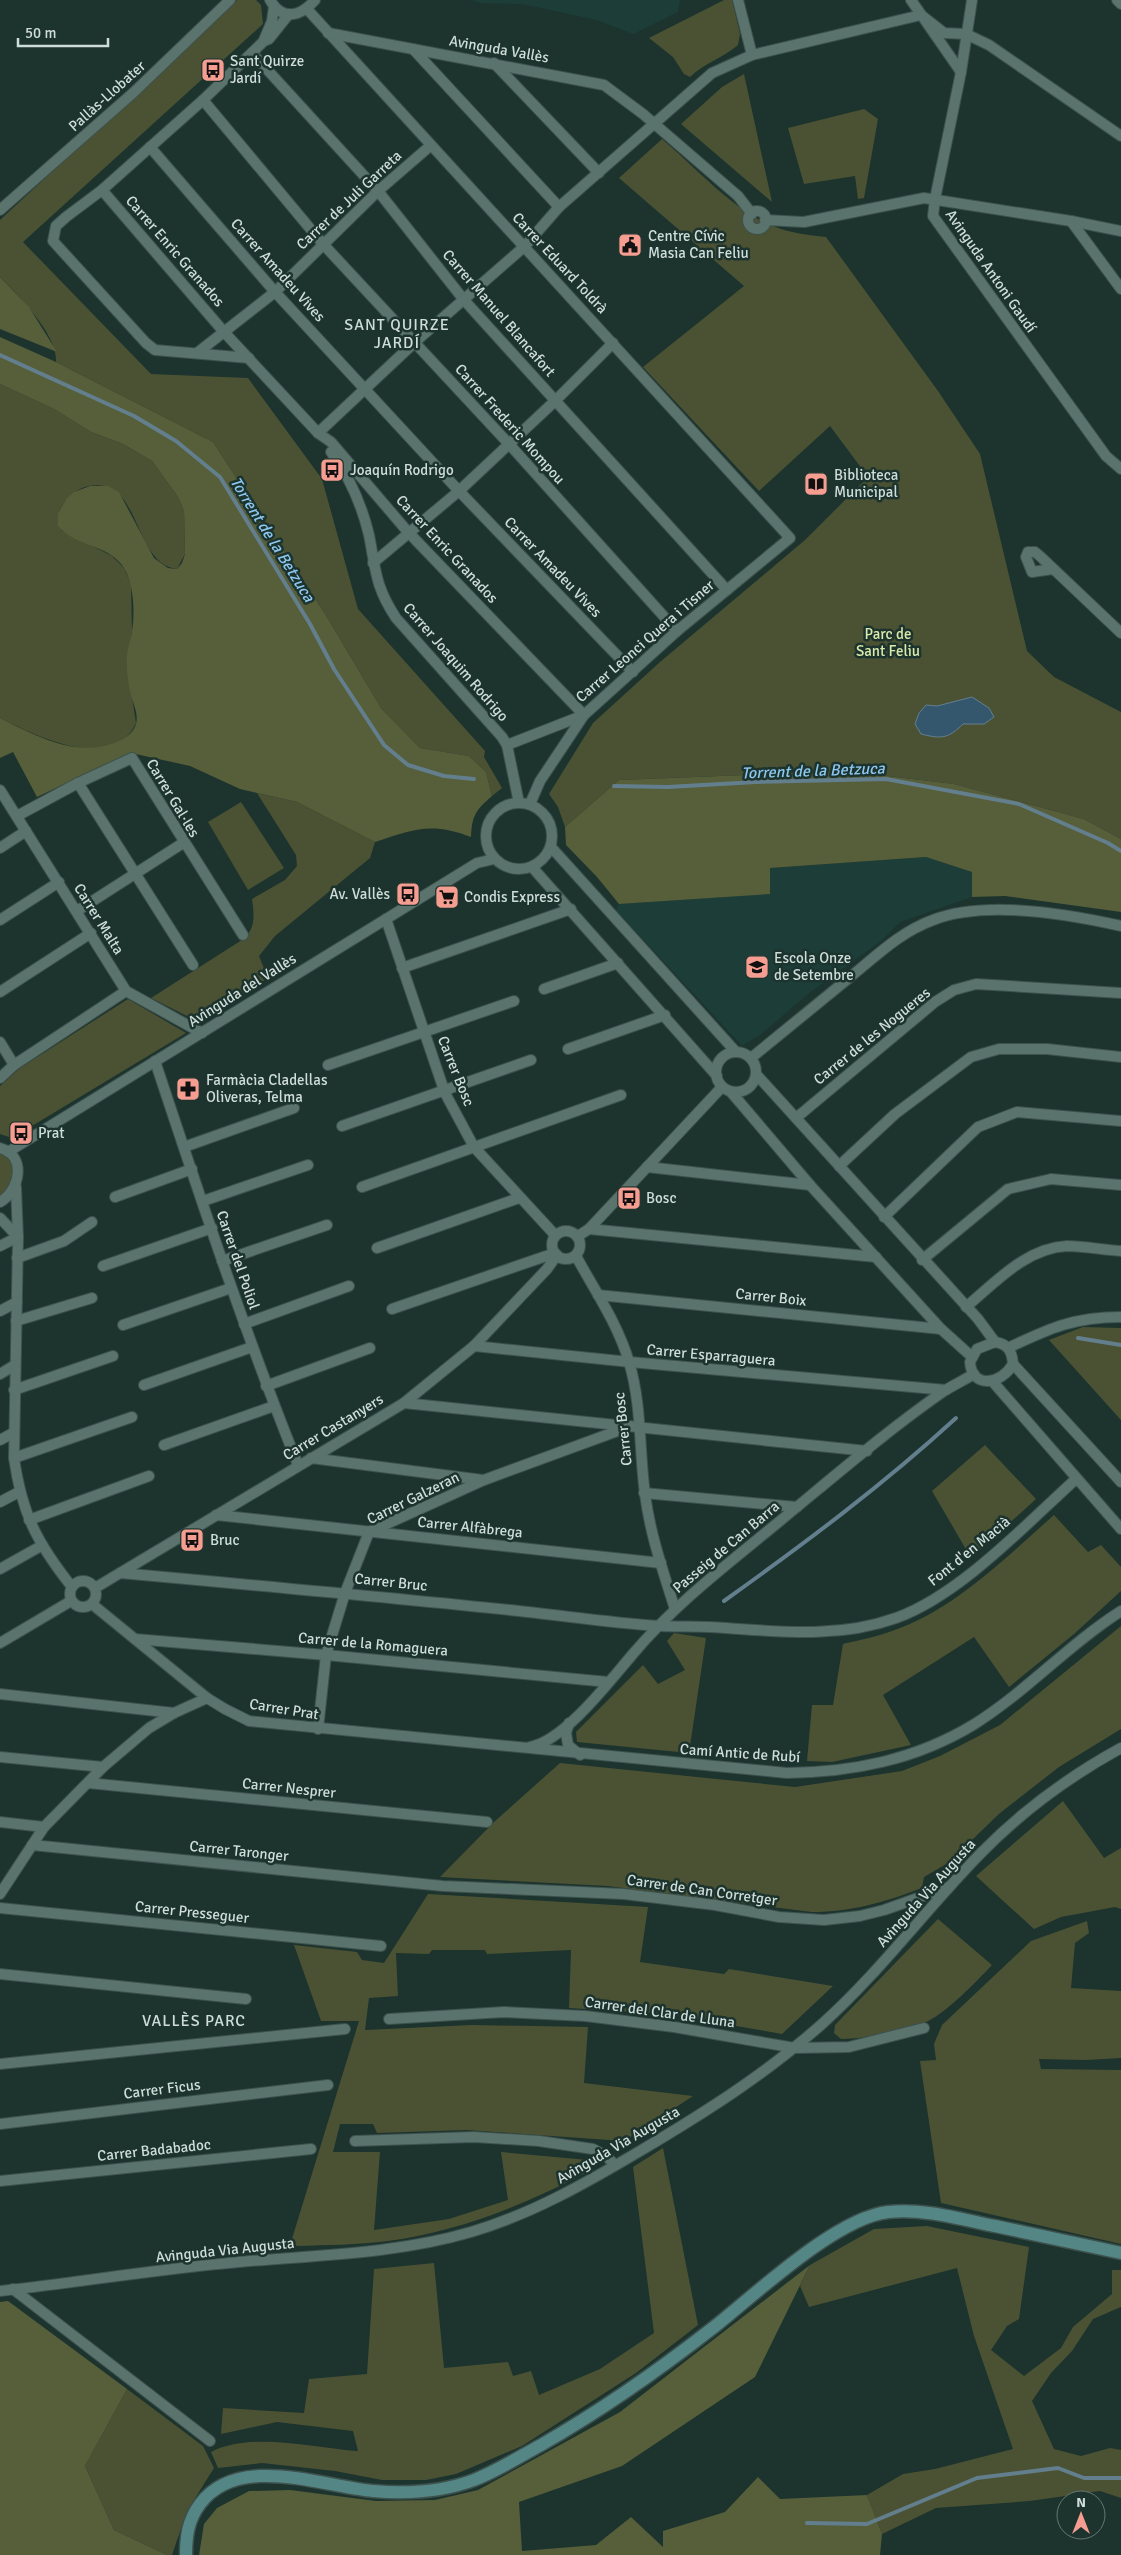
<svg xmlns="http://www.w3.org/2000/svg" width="1121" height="2555" viewBox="0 0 1121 2555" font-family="Signika,sans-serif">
<rect width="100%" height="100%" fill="#1c332e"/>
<!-- built -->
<g fill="#1d3e38">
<path d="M472,0H680L678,12L633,34L597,20L522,4L481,3Z"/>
<path d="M926,857L972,872V897L900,922L881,941L808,994L760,1035L742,1046L616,910L619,904L769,894L770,868Z"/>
</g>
<!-- green -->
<g fill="#4b5233">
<path d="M237,0H256L261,5L263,24L23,242L151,374L248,378L322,479L358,609L485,751L484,757L502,788L492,796L486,772L469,756L420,748L381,708L327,617L213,442L56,362C58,335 18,295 0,277V220Z"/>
<path d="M724,0H732L740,34L738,45C723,58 704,63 690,77L684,74L673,57L649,38Z"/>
<path d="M744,74L772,202L681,124L722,87Z"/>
<path d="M864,109L878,119L864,198L858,199L855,176L804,184L788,128Z"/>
<path d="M662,139C693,165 736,213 773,226C790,233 808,235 826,237L938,391L980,454L1027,651L1054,677L1121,712V839L1084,819L954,784L846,771L619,780L565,827L558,807L549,794L593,723L660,662L805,540L868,477L830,426L759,491L643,367L744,286L619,178Z"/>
<path d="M0,384L54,409L91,432L123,444L152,461L178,497L184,511L185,554L177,569C132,564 142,476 89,486C74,489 65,500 58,513L61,530L112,556L124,568L131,584L132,631L127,665L136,723C112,775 35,735 0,718Z"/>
<path d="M257,793L297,802L375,842L370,858L275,936L259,956L268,978L199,1022L151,998L245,938C256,926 254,914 252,899L285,880L297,866L296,855Z"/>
<path d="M241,802L284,868L248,890L208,822Z"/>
<path d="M128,999L186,1033L12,1138L0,1134V1086L20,1068Z"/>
<path d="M0,1152C22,1166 14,1182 0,1197Z"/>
<path d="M1083,1327L1121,1328V1420L1049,1340Z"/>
<path d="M985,1445L1036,1499L971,1558L932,1491Z"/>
<path d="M1054,1515L1088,1552L1101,1545L1121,1567V1591L1074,1634L1009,1687L974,1637L883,1695L911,1745L832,1762L807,1761L812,1705H833L843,1644C859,1640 876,1637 892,1631C954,1610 1005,1558 1054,1515Z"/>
<path d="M1121,1626V1729L1059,1767L1000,1813L948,1863L924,1877L922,1888C885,1902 852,1912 812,1912L608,1886L440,1877L494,1822L560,1763L795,1787L902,1771L940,1756L1000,1725Z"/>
<path d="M674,1633L706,1638L689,1753L577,1742L576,1732L643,1665L658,1684L685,1670L667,1641Z"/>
<path d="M1063,1801L1104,1858L1121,1848V1909L1115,1907L1061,1917L1034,1929L976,1876Z"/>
<path d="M428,1894L648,1907L640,1962L724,1974L729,1969L833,1986L782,2034L667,2014L569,2008L571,1950L487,1954L485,1950H432L429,1954L396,1953L398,1996L369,1998L365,2030L472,2025L588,2027L584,2083L693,2096L624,2141L466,2130L377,2133L373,2124H340L333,2152H380L374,2230L449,2219L508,2200L501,2152L588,2160L585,2173C525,2205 457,2232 388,2241C358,2245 327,2245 297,2246L291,2242L359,2021H321L294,1945L357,1952L362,1960L384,1963Z"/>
<path d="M938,1919L992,1965C976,1982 948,2011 928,2021C907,2031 864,2039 841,2039L834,2033L835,2025Z"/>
<path d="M1087,1921L1089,1933L1075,1943L1071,1988L1121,1991V2058L1086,2060L1039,2059L1041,2069L1121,2070V2244L941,2203L920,2061L936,2060L934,2044L942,2025L1031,1941Z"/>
<path d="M663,2148L698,2325L636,2373L522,2446L456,2474L426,2480H382L335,2471L262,2463L218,2468L211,2452C252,2431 314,2448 358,2451L353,2431L277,2422L221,2434L223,2408L304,2413L309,2379L367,2374L374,2269L434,2263L444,2368L508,2362L513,2376L531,2371L539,2395L600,2369L654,2333L633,2167Z"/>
<path d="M927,2226L1029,2247L1019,2319L1007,2326L991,2350L1024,2376L1061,2348L1073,2327L1112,2294V2270H1121V2307L1093,2319L1072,2351L1051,2373L1032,2401L1054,2449L1081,2456L1110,2448L1121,2450V2498L1100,2491L1030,2501L936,2508L882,2534L867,2495L903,2474L935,2469L1013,2449L974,2336L957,2268L809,2307L800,2286L810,2265L874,2229Z"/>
<path d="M127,2389L203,2446L214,2468L187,2511L172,2555H167L114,2530L85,2466Z"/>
</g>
<!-- forest -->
<g fill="#565e3a">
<path d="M0,277L29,307L57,352L0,329Z"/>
<path d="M0,337L56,362L213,442L327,617L381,708L420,748L469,756L486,772L492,796C476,810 472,815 471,837C431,822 415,829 375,842L297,802L240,789L190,766L131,753L37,797L13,752L0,758V718C35,735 74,758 114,743C123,740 133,734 136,724C139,713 132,702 130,691C128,680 126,668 127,657C127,648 131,640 132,631C135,612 134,585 124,568C109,544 75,547 58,526V513L67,498L74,492L90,486H108L119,492L154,558L168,568L177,569L182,563L185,554L184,511L178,497L152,461L123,444L91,432L54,409L0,384Z"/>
<path d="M846,771L954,784L1084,819L1121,839V912L1005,896L972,897V872L926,857L770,868V894L619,904L597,877L566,845L565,827L619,780Z"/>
<path d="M810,2265L755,2377L622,2466L519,2502L522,2551L596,2545L631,2517L663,2547V2531L725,2512L758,2477L780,2499L867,2495L882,2534L880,2555H199L204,2524L217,2508L249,2491L290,2490L376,2501L435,2500L478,2490L620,2412Z"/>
<path d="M8,2301L127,2389L85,2466L114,2530L167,2555H0V2302Z"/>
</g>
<!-- water -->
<path fill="#35576e" stroke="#637f8e" d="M972,697L989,708L994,717L984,724H963C948,739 941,739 921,734L915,724L919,713L926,705L937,706Z"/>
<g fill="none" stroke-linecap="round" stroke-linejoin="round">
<!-- stream -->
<g stroke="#637f8e" stroke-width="4">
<path d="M0,355L134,416L176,441L220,477L310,624L334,669L384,745L408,765L444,776L474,779"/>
<path d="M614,786L668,787L756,782L886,779L1019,804L1108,843L1121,851"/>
<path d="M1078,1338L1121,1345"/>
<path d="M724,1601C805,1543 883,1485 956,1418"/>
<path d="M807,2523L867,2524L977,2478L1058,2468L1084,2478H1121"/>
</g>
<!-- street casing -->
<g stroke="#3d514d" stroke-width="12">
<g id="street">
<path d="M270,0C283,22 301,16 315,0"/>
<path d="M738,0L752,55"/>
<path d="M911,0L961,72"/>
<path d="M972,0L961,72L935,199L933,216L1106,456L1121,469"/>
<path d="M1117,0L1121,4"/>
<path d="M307,9L790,538L677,631L584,715L507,745"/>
<path d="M328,33L604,85L643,114L738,196L752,214"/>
<path d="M264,40L272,21L274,6"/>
<path d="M413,49L559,207"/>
<path d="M252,53L378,191L464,300L727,590"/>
<path d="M494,63L599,173"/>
<path d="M203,100L323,244L509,444L677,631"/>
<path d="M150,147L275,292L459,491L633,672"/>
<path d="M102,190L224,332L318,433L331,442L408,532L584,715L540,781L530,804"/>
<path d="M0,210L133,93L230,0"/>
<circle cx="757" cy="220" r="9"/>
<path d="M765,220L804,222L924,198L1071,221L1121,231"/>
<path d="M1071,221L1121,289"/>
<path d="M197,353L275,292L378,191L430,146"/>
<path d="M249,358L155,350L146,343L53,241L56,226L66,217L102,190L203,100L264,41L269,39L289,14"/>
<path d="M318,433L415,342L525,246L559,207L712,73L752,55L921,15L944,33L966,34L989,45L1121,136"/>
<path d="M331,452C349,476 362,506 369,535C376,571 375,586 396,618L502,737L507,745L519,803"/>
<path d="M373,563L459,491L556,400L613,343"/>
<path d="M1053,569L1032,572L1026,557L1028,552H1035L1041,557L1121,633"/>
<path d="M78,783L193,965"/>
<path d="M0,790L126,991L202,1033"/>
<circle cx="519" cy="836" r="33"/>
<path d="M17,816L78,783L132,758L243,935"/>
<path d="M551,847L736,1052"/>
<path d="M0,848L26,831"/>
<path d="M532,867L717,1076"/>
<path d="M77,911L183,843"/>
<path d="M386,919L445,1093L474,1147L555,1235"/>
<path d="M0,920L59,882"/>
<path d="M402,968L571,909"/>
<path d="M544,989L618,963"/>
<path d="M0,992L91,933"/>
<path d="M0,1042L14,1065"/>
<path d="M568,1049L665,1015"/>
<circle cx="736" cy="1072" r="20"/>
<path d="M751,1058C784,1031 816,1005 849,978C875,957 900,932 933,920C985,900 1068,914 1121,926"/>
<path d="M155,1061C200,1197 245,1333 298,1465"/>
<path d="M328,1065L514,1001"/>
<path d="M756,1074L978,1319L995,1342"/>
<path d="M0,1078L14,1065L126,991"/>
<path d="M731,1092L810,1185L941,1329L971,1356"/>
<path d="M796,1118L935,1002L954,990L976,984L1121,993"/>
<path d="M342,1126L531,1060"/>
<path d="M184,1147L294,1108"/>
<path d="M0,1148C27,1155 20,1191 0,1202"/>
<path d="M8,1152L477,863L494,859"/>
<path d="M839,1166L895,1114L971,1057L999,1049H1047L1121,1057"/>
<path d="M647,1167L810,1185"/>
<path d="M16,1187L18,1237L14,1458C22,1514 37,1543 72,1587"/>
<path d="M362,1187L621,1095"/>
<path d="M115,1197L192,1169"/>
<path d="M203,1201L308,1165"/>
<path d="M884,1217L978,1127L1017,1112L1121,1121"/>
<path d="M0,1218L18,1237"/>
<path d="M589,1229L876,1257"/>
<circle cx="566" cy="1245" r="14"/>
<path d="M578,1236L589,1229L722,1087"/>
<path d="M0,1246L18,1237"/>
<path d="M377,1248L519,1198"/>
<path d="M576,1256C595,1291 618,1324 629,1362C642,1405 639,1450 645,1494C650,1534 663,1571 675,1609"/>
<path d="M17,1258L64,1241L92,1222"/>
<path d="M922,1260L1008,1189L1051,1179L1121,1185"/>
<path d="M222,1261L327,1225"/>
<path d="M103,1266L212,1228"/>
<path d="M598,1295L941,1329"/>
<path d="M966,1307C996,1282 1026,1248 1067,1246C1085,1246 1103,1250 1121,1251"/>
<path d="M392,1309L555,1253"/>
<path d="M0,1311L17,1302"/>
<path d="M16,1321L92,1298"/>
<path d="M244,1324L349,1286"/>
<path d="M123,1325L231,1288"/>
<path d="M995,1342C1008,1344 1012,1351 1013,1364C1002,1384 972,1390 970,1362L977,1349Z"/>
<path d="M474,1346L630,1362L946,1390"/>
<path d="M1008,1348C1050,1328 1074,1317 1121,1317"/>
<path d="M1013,1364L1121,1482"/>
<path d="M0,1374L15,1365"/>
<path d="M993,1382L1121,1529"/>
<path d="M144,1385L252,1347"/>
<path d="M266,1386L370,1348"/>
<path d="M14,1390L113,1356"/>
<path d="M404,1403L867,1451"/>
<path d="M0,1440L13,1433"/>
<path d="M164,1445L274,1406"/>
<path d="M14,1458L132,1417"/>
<path d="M311,1458L483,1480"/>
<path d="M644,1493L797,1507"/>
<path d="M0,1502L19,1492"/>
<path d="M216,1515L661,1563"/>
<path d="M29,1520L149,1476"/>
<path d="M0,1569L41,1546"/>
<path d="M120,1573C253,1585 386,1597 519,1611C566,1616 613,1623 660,1626C682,1627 704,1626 726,1628C784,1632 840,1638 896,1618C960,1595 1026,1524 1076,1479"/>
<circle cx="83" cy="1594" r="13"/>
<path d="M95,1588L404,1403L474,1346L547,1269L557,1255"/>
<path d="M92,1604L207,1698L225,1709L249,1721L787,1773C853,1772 915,1760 973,1725C1026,1692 1069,1644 1121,1611"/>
<path d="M135,1639L326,1655L608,1682"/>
<path d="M0,1643L71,1601"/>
<path d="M0,1694L174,1713"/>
<path d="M569,1723L566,1733L568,1745L580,1755"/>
<path d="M318,1729L326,1655L345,1593L369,1532L484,1480L631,1426"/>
<path d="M530,1747C564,1741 609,1682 632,1655C674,1605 725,1566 775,1525C830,1480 885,1432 944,1391C954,1385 964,1380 974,1374"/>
<path d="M0,1757L103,1767"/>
<path d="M88,1783L487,1822"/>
<path d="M0,1822L44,1827"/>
<path d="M32,1845L443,1886L624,1894L715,1905L779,1917L824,1920L860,1916L884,1910L949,1887"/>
<path d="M0,1894L44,1827L103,1767L149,1728L174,1713L207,1698"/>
<path d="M0,1908L381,1946"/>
<path d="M0,1974L246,1999"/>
<path d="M389,2019L504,2012L585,2016L674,2027L795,2048L849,2047L924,2028"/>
<path d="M0,2064L345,2029"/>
<path d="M0,2124L328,2085"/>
<path d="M355,2141L474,2137L539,2141L593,2149L606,2156L615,2165"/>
<path d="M0,2181L311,2149"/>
<path d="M13,2289L210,2441"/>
<path d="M0,2291C80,2282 159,2269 239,2262C317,2255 396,2254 471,2232C532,2214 586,2183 640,2151C704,2113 766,2074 822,2024C880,1972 926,1909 981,1853C1022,1811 1070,1776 1121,1748"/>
</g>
</g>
<!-- secondary casing -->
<g stroke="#3d514d" stroke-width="15">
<path id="secondary" d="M186,2555C186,2536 188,2520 200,2504C238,2453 321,2486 373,2491C407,2494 442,2492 474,2480C497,2471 519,2457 541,2445C602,2410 659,2370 714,2327C757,2293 836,2218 888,2212C923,2208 960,2219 995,2226C1037,2235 1079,2244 1121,2253"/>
</g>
<!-- street -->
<use href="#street" stroke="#5a736d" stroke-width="10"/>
<!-- secondary -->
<use href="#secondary" stroke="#548686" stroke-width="12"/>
</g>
<!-- icons -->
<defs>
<g id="bus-square" transform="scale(1.25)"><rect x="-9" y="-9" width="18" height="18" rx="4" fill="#f59d90" stroke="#1c332e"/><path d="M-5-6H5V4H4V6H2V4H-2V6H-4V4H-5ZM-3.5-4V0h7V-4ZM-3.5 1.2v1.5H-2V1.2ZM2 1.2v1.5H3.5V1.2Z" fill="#111"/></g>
<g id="civic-square" transform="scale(1.25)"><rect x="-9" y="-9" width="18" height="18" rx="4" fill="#f59d90" stroke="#1c332e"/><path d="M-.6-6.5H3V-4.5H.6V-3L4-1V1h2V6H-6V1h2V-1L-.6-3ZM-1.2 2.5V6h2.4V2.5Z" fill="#111"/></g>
<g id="library-square" transform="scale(1.25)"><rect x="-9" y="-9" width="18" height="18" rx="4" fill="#f59d90" stroke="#1c332e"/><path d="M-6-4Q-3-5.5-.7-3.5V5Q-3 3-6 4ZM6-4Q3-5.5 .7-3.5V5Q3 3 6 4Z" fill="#111"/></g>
<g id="supermarket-square" transform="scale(1.25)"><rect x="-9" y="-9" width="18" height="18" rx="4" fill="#f59d90" stroke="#1c332e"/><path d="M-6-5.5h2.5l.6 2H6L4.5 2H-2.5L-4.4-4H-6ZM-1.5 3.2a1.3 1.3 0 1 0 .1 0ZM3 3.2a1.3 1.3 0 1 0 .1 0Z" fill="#111"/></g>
<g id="school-square" transform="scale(1.25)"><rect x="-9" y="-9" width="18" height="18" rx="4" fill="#f59d90" stroke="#1c332e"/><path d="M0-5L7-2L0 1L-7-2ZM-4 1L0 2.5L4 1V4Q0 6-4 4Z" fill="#111"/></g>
<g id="pharmacy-square" transform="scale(1.25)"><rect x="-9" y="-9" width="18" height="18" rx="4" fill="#f59d90" stroke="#1c332e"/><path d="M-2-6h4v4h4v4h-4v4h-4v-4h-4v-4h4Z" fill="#111"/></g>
</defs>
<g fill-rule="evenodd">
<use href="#bus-square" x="213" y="70"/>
<use href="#civic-square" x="630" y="245"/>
<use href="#bus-square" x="332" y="470"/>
<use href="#library-square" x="816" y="484"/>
<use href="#bus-square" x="408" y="894"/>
<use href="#supermarket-square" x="447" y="897"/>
<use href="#school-square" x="757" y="967"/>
<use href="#pharmacy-square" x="188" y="1089"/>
<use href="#bus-square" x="21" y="1133"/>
<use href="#bus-square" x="629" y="1198"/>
<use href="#bus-square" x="192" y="1540"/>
</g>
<g text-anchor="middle" stroke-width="5" stroke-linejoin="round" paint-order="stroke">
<!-- street labels -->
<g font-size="15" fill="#cfddd9" stroke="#1c332e">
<text transform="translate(499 49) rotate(10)" y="5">Avinguda Vallès</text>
<text transform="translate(107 96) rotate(-42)" y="5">Pallàs-Llobater</text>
<text transform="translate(349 200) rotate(-43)" y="5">Carrer de Juli Garreta</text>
<text transform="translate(175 251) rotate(49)" y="5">Carrer Enric Granados</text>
<text transform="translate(560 263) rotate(47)" y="5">Carrer Eduard Toldrà</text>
<text transform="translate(278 270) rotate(48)" y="5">Carrer Amadeu Vives</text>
<text transform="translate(991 271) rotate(55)" y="5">Avinguda Antoni Gaudí</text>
<text transform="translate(499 313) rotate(49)" y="5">Carrer Manuel Blancafort</text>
<text transform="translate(510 424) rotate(48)" y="5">Carrer Frederic Mompou</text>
<text transform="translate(447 549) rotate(47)" y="5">Carrer Enric Granados</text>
<text transform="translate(553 567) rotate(46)" y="5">Carrer Amadeu Vives</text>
<text transform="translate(645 641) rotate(-41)" y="5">Carrer Leonci Quera i Tisner</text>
<text transform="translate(456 662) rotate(49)" y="5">Carrer Joaquim Rodrigo</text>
<text transform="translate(173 798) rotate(59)" y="5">Carrer Gal·les</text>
<text transform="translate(99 919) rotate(58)" y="5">Carrer Malta</text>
<text transform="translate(242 990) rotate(-32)" y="5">Avinguda del Vallès</text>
<text transform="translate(872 1036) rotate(-39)" y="5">Carrer de les Nogueres</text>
<text transform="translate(456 1071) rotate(68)" y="5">Carrer Bosc</text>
<text transform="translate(238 1260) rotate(71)" y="5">Carrer del Poliol</text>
<text transform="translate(771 1297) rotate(6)" y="5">Carrer Boix</text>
<text transform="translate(711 1355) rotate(5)" y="5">Carrer Esparraguera</text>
<text transform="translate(333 1427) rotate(-31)" y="5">Carrer Castanyers</text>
<text transform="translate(623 1429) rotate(-96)" y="5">Carrer Bosc</text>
<text transform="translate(413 1498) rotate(-26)" y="5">Carrer Galzeran</text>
<text transform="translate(470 1527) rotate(6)" y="5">Carrer Alfàbrega</text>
<text transform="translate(726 1547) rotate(-40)" y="5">Passeig de Can Barra</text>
<text transform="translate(969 1551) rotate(-39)" y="5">Font d'en Macià</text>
<text transform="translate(391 1582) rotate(6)" y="5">Carrer Bruc</text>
<text transform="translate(373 1644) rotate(5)" y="5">Carrer de la Romaguera</text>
<text transform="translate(284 1709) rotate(9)" y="5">Carrer Prat</text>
<text transform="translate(740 1753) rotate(4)" y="5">Camí Antic de Rubí</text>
<text transform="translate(289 1788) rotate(6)" y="5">Carrer Nesprer</text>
<text transform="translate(239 1851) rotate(6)" y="5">Carrer Taronger</text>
<text transform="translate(702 1890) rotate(8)" y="5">Carrer de Can Corretger</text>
<text transform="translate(926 1893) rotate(-48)" y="5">Avinguda Via Augusta</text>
<text transform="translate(192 1912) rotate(6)" y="5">Carrer Presseguer</text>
<text transform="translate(660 2012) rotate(8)" y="5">Carrer del Clar de Lluna</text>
<text transform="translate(162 2089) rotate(-7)" y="5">Carrer Ficus</text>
<text transform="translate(618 2145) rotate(-30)" y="5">Avinguda Via Augusta</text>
<text transform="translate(154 2150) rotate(-6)" y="5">Carrer Badabadoc</text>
<text transform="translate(225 2250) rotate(-6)" y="5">Avinguda Via Augusta</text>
</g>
<!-- poi labels -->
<g font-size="15" fill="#cfddd9" stroke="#1c332e" text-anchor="start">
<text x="230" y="66">Sant Quirze<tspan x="230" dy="17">Jardí</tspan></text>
<text x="648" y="241">Centre Cívic<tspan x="648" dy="17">Masia Can Feliu</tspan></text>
<text x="350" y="475">Joaquín Rodrigo</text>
<text x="834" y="480">Biblioteca<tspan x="834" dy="17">Municipal</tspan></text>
<text x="390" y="899" text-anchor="end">Av. Vallès</text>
<text x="464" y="902">Condis Express</text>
<text x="774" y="963">Escola Onze<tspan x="774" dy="17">de Setembre</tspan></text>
<text x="206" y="1085">Farmàcia Cladellas<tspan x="206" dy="17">Oliveras, Telma</tspan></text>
<text x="38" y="1138">Prat</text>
<text x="646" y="1203">Bosc</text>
<text x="210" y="1545">Bruc</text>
</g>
<!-- park labels -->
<g font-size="15" fill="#dbeaaa" stroke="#1c332e">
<text x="888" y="639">Parc de<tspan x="888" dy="17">Sant Feliu</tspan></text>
</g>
<!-- neighbourhood labels -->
<g font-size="16" letter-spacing="1" fill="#cfddd9" stroke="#1c332e">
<text x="397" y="330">SANT QUIRZE<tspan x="397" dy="18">JARDÍ</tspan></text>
<text x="194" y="2026">VALLÈS PARC</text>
</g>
<!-- water labels -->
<g font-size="16" font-style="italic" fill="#8cc7f0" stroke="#1c332e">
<text transform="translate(273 539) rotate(58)" y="6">Torrent de la Betzuca</text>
<text transform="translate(813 770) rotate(-2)" y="6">Torrent de la Betzuca</text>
</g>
</g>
<!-- north arrow -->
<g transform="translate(1081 2515)"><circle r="24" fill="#1c332e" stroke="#647772"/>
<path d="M0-4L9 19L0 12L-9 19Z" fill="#f59d90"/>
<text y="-8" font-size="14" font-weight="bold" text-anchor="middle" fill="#cfddd9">N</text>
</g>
<!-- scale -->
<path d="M18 38v8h90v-8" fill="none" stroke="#cfddd9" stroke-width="2.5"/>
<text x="25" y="38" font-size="15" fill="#cfddd9" stroke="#1c332e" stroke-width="4" paint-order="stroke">50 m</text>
</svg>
